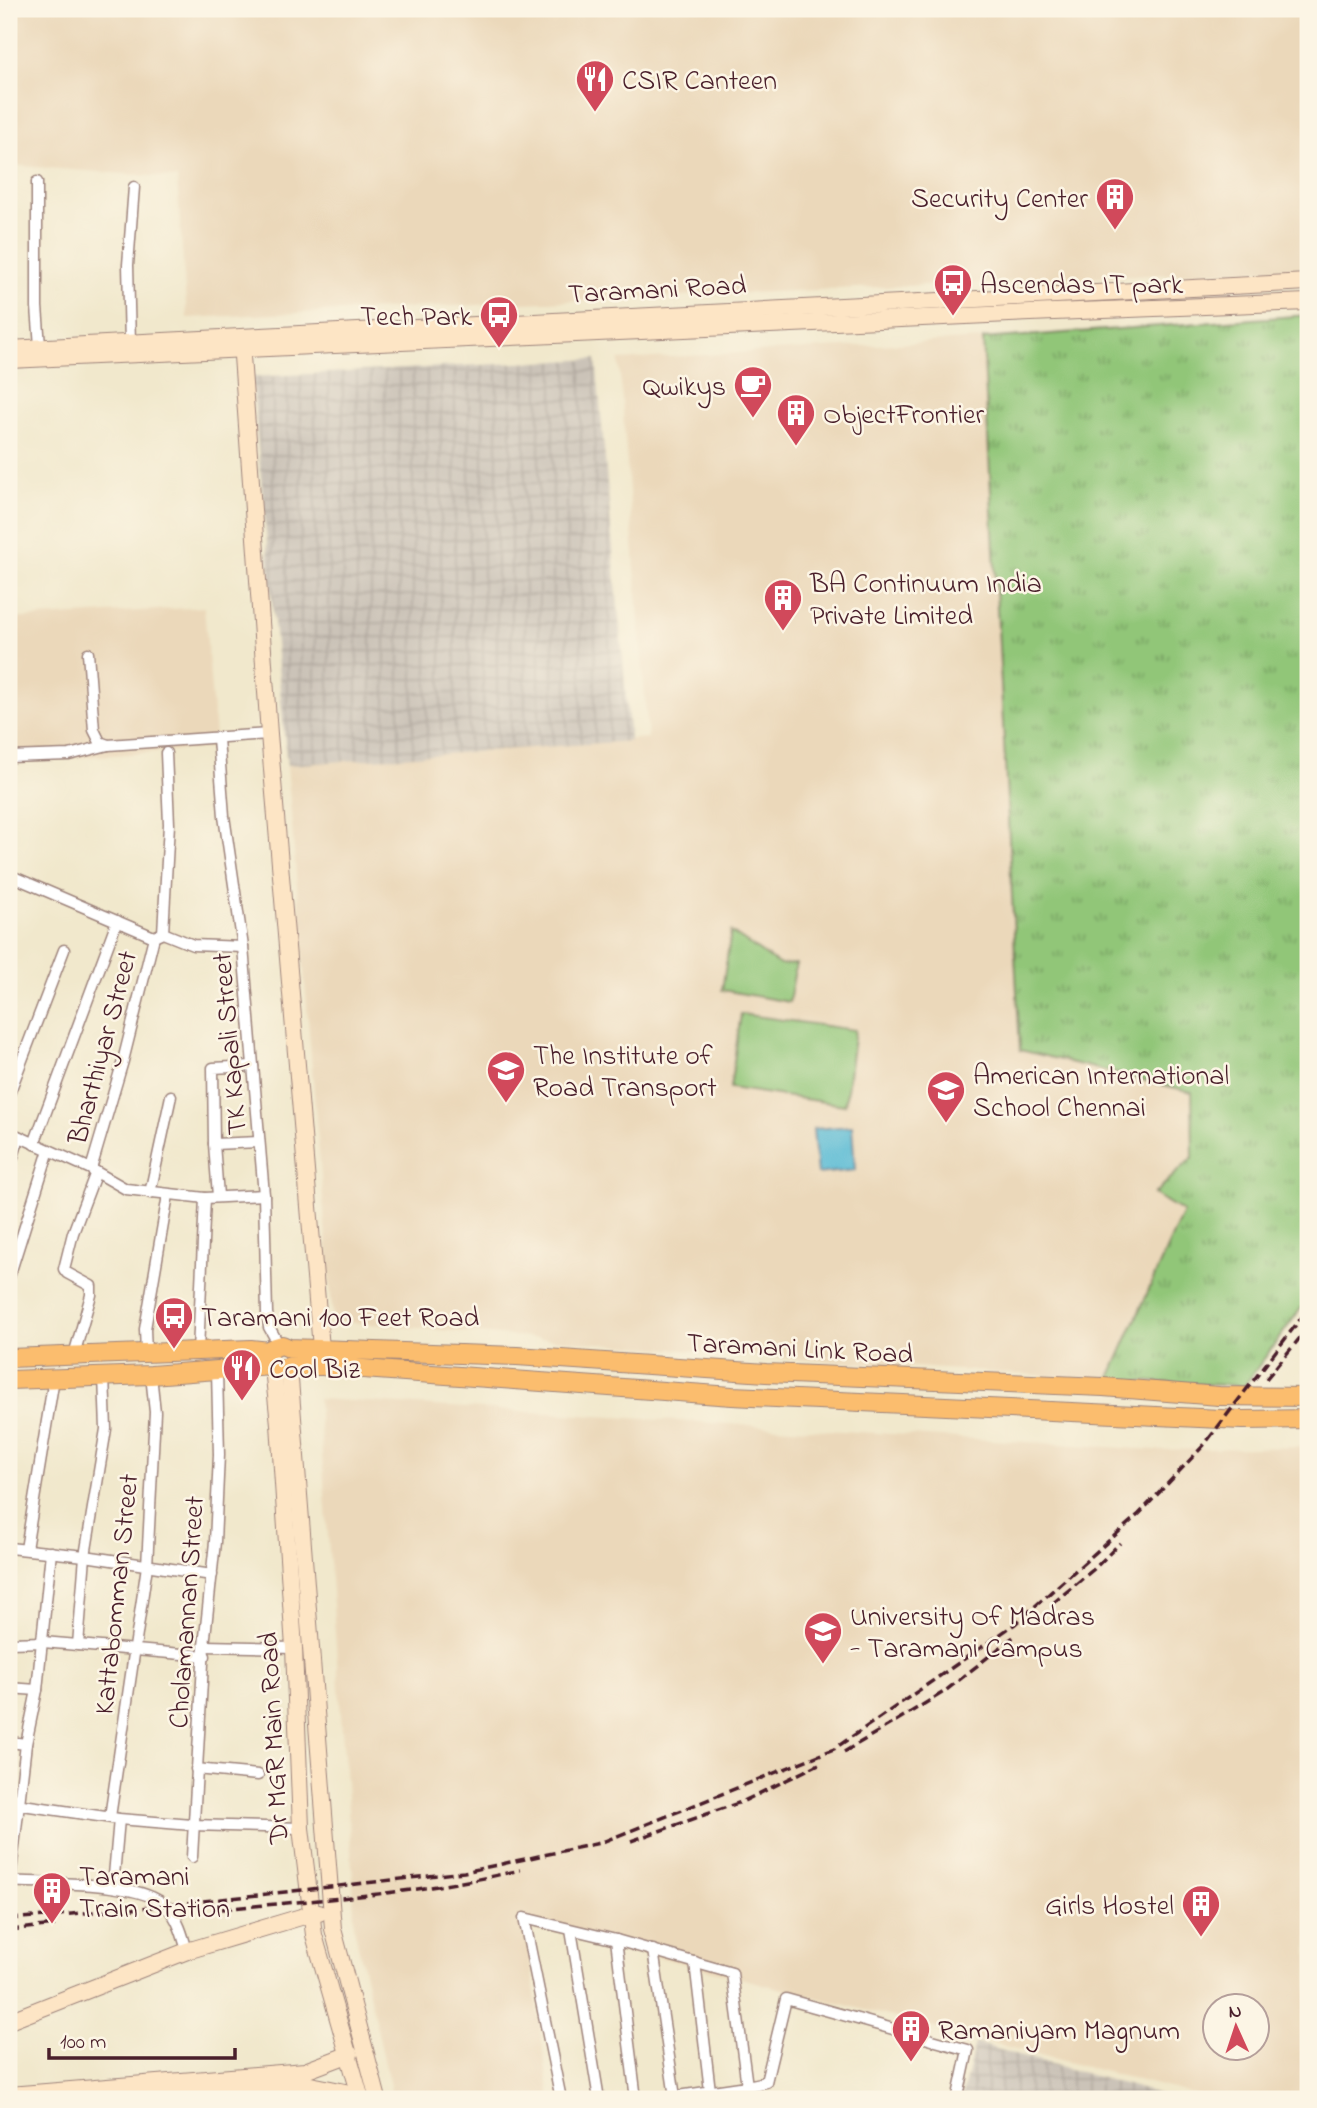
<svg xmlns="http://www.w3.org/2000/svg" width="1317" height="2108" viewBox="0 0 1317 2108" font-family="'Indie Flower',sans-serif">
<defs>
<pattern id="industrial-grid" width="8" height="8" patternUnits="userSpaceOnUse" patternTransform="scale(1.75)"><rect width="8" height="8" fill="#cbc3b8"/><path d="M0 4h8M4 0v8" fill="none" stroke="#b0a79e"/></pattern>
<pattern id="grass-tufts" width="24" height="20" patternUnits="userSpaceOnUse" patternTransform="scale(1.75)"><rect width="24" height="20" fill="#91c678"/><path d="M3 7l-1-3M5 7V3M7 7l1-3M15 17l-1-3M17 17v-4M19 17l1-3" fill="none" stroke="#78a063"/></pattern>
</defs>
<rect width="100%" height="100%" fill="#fcf5e5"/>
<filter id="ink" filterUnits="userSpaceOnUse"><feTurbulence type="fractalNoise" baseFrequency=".0143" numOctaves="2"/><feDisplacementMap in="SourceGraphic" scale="14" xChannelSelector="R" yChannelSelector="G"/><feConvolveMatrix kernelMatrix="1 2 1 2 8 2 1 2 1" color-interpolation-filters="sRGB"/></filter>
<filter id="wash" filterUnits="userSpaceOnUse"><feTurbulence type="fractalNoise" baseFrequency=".00686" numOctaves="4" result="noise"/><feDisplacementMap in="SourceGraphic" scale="28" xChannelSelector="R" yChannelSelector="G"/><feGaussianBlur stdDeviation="1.57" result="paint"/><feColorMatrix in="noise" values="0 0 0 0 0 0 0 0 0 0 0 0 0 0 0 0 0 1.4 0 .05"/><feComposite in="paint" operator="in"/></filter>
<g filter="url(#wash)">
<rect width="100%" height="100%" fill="#f1e8cc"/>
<!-- built -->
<g fill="#ebd8ba" fill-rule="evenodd">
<path d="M9,9H1308V268L187,318L177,178L9,165Z"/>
<path d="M983,339L1020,1050L1192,1092L1193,1157L1183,1211L1109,1380L767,1357L333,1321L287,765L648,738L619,360Z"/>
<path d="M204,607L216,748L9,762V619Z"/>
<path d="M318,1399L1155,1450L1308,1447V2099H1212L525,1923L550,2099H393L354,1927L353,1879ZM1216,2007H1258V2048H1216Z"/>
</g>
<!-- industrial -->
<g fill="url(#industrial-grid)">
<path d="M596,359L630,741L287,765L252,377Z"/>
<path d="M975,2043L1177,2099H961Z"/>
</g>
<!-- grass -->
<path fill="url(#grass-tufts)" stroke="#6e7252" stroke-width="2" d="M1308,315V1299L1244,1386L1109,1380L1183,1212L1154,1194L1193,1157L1192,1092L1020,1050L983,339Z"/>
<!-- pitch -->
<g fill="#91c678" stroke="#6e7252" stroke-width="2">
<path d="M731,932L780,965L796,964L789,1002L722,990Z"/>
<path d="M741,1014L855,1030L845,1105L730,1088Z"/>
</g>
<!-- water -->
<path fill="#55b9d4" stroke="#506c80" stroke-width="2" d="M852,1126L855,1170L817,1174L813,1129Z"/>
</g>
<g filter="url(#ink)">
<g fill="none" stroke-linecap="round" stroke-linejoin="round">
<!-- street casing -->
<g stroke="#9e847c" stroke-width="13">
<g id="street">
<path d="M37,182V307L40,346"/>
<path d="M130,344L128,265L134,187"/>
<path d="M88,653L94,730L100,742L108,745L269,734"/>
<path d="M218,739L224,816L243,947L264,1195L267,1313L269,1327L279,1345"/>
<path d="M9,757L69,755L108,745"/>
<path d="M9,875L154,937L163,933L193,945L243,947"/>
<path d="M163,933L169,824L166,753"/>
<path d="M9,1094L64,950"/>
<path d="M9,1132L91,1169L126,1189L205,1198L264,1195"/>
<path d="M34,1144L117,921"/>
<path d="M214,1144L259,1142"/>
<path d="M9,1169L19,1138"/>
<path d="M91,1169L123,1061L154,937"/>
<path d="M150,1193L171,1096"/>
<path d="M218,1196L214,1144L213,1068L253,1066"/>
<path d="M9,1277L49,1150"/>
<path d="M198,1351L205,1198"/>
<path d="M146,1353L145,1329L168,1195"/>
<path d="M74,1355L91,1295V1286L67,1273L64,1269L73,1233L96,1172"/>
<path d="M9,1548L85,1556L212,1575"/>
<path d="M26,1549L54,1378"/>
<path d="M9,1643L43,1642L205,1656"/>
<path d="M78,1645L85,1556L106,1429L104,1376"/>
<path d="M204,1646L294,1648"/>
<path d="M9,1688L37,1690"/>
<path d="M9,1742L26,1744"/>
<path d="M196,1769L258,1775"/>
<path d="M9,1803L119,1819L192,1825L301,1828"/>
<path d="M110,1817L147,1566L155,1412L151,1375"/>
<path d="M192,1857L204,1646L215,1542L219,1455L217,1371"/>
<path d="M9,1881C46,1884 142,1880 167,1907C178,1918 183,1936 187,1951"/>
<path d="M10,1881L26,1744L37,1690L51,1552"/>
<path d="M113,1887L119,1819"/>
<path d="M571,1930L599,2099"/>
<path d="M616,1940L636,2099"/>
<path d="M653,1950L675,2097"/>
<path d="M695,1962L710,2091"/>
<path d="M561,2099L524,1918L616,1940L732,1973L747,2086L766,2082L786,1999L968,2050L958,2096L971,2099"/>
<path d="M658,2099L747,2086L745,2099"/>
</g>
</g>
<!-- secondary casing -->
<g stroke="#9e847c" stroke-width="18">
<g id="secondary">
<path d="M241,342L269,734L322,1360"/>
<path d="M9,349L1308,282"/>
<path d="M9,360L1054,312L1308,302"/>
<path d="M289,1367L333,1929L378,2099"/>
<path d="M273,1368L279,1424L294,1648L301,1828L314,1935L361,2099"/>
<path d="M9,2021L187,1951L311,1914L319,1913"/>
<path d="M9,2095L305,2071L350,2054"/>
<path d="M97,2099L311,2085L360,2095"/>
</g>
</g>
<!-- primary casing -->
<g stroke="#9e847c" stroke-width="20">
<g id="primary">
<path d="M9,1358L251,1349L269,1351"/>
<path d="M9,1380L151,1375L271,1366"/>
<path d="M1308,1397L1219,1396L1103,1387L766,1373L517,1356L289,1348L282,1345L272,1348L268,1357L271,1366L280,1370L290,1366H322L732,1396L1242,1420L1308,1419"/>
</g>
</g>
<!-- street -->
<use href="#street" stroke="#fff" stroke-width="10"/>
<!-- secondary -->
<use href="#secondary" stroke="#fde5c5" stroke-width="16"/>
<!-- primary -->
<use href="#primary" stroke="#fbbd6e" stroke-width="18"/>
<!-- rail -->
<g stroke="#4a1f2b" stroke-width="3.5" stroke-dasharray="10 5" stroke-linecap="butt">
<path d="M1266,1379L1308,1328"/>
<path d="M1052,1604L1094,1569L1120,1543"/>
<path d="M844,1752L944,1692L1017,1634"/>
<path d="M631,1841L744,1801L819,1764"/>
<path d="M222,1909C323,1899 420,1894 520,1870"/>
<path d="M9,1919L132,1909L464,1872L600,1843L834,1749L1015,1624L1139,1514L1204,1445L1308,1309"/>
<path d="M9,1930L55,1925"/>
</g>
</g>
</g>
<!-- icons -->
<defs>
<g id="restaurant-pin" transform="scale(2.0125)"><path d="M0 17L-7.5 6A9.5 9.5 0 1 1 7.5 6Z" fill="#d1495b" stroke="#fcf5e5"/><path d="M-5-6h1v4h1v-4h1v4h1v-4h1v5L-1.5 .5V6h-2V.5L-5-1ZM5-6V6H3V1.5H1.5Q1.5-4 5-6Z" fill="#fff"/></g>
<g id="building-pin" transform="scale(2.0125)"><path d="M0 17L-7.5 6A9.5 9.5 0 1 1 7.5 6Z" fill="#d1495b" stroke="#fcf5e5"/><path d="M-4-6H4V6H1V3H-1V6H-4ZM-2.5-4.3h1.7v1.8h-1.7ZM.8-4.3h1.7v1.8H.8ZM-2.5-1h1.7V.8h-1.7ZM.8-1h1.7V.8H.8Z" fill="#fff"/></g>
<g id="bus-pin" transform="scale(2.0125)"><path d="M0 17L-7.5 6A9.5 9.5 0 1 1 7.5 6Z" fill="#d1495b" stroke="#fcf5e5"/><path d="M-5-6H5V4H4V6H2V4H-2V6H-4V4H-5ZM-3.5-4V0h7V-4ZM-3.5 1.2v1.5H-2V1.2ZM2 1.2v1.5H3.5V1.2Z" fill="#fff"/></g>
<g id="cafe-pin" transform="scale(2.0125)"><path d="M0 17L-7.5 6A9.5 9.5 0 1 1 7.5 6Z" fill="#d1495b" stroke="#fcf5e5"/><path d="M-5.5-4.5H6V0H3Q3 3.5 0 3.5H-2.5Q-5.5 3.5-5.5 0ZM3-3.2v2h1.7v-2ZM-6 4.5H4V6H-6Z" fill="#fff"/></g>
<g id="university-pin" transform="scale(2.0125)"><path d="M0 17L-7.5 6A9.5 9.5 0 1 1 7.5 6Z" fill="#d1495b" stroke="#fcf5e5"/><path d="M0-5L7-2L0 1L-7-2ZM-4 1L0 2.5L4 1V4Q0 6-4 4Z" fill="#fff"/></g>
<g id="school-pin" transform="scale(2.0125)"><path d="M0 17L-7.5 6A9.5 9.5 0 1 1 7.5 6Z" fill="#d1495b" stroke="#fcf5e5"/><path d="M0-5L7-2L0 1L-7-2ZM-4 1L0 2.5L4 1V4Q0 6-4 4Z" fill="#fff"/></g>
</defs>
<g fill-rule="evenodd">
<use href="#restaurant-pin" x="595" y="79"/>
<use href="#building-pin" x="1115" y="197"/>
<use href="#bus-pin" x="953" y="283"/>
<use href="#bus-pin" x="499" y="315"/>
<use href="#cafe-pin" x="753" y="385"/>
<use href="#building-pin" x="796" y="413"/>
<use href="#building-pin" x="783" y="598"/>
<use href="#university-pin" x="506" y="1070"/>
<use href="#school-pin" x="946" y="1090"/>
<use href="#bus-pin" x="174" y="1316"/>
<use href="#restaurant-pin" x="242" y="1368"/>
<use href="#university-pin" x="823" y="1631"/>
<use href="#building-pin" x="52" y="1891"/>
<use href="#building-pin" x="1201" y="1904"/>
<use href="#building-pin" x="911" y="2029"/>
</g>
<g text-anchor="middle" stroke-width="5" stroke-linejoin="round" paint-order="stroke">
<!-- poi labels -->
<g font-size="28" fill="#4a1f2b" stroke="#fcf5e5" text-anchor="start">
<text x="622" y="89">CSIR Canteen</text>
<text x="1088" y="207" text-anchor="end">Security Center</text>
<text x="980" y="293">Ascendas IT park</text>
<text x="472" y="325" text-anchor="end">Tech Park</text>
<text x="726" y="395" text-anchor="end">Qwikys</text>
<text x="823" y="423">ObjectFrontier</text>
<text x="810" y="592">BA Continuum India<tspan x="810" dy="32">Private Limited</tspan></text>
<text x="533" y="1064">The Institute of<tspan x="533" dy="32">Road Transport</tspan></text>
<text x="973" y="1084">American International<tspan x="973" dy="32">School Chennai</tspan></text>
<text x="201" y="1326">Taramani 100 Feet Road</text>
<text x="269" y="1378">Cool Biz</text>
<text x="850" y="1625">University Of Madras<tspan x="850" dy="32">- Taramani Campus</tspan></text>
<text x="79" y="1885">Taramani<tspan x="79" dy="32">Train Station</tspan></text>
<text x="1174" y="1914" text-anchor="end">Girls Hostel</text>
<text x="938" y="2039">Ramaniyam Magnum</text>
</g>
<!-- street labels -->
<g font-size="28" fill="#4a1f2b" stroke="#fcf5e5">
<text transform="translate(657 288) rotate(-3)" y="10">Taramani Road</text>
<text transform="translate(228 1044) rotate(-95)" y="10">TK Kapali Street</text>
<text transform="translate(101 1047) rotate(-75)" y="10">Bharthiyar Street</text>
<text transform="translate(800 1347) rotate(3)" y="10">Taramani Link Road</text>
<text transform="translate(115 1594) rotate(-84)" y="10">Kattabomman Street</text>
<text transform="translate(185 1612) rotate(-86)" y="10">Cholamannan Street</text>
<text transform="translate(272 1738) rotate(-93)" y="10">Dr MGR Main Road</text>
</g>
</g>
<!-- margin -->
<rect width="1317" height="2108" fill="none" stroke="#fcf5e5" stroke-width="35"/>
<!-- north arrow -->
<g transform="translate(1236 2027) rotate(357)"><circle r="33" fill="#fcf5e5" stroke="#b59f9b" stroke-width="2"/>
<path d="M0-5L12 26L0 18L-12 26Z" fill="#d1495b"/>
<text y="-10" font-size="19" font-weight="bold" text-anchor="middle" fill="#4a1f2b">N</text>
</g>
<!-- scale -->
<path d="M49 2048v10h186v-10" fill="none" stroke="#4a1f2b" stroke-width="3.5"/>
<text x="60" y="2048" font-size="21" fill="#4a1f2b" stroke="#fcf5e5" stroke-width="5" paint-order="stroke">100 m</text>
</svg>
